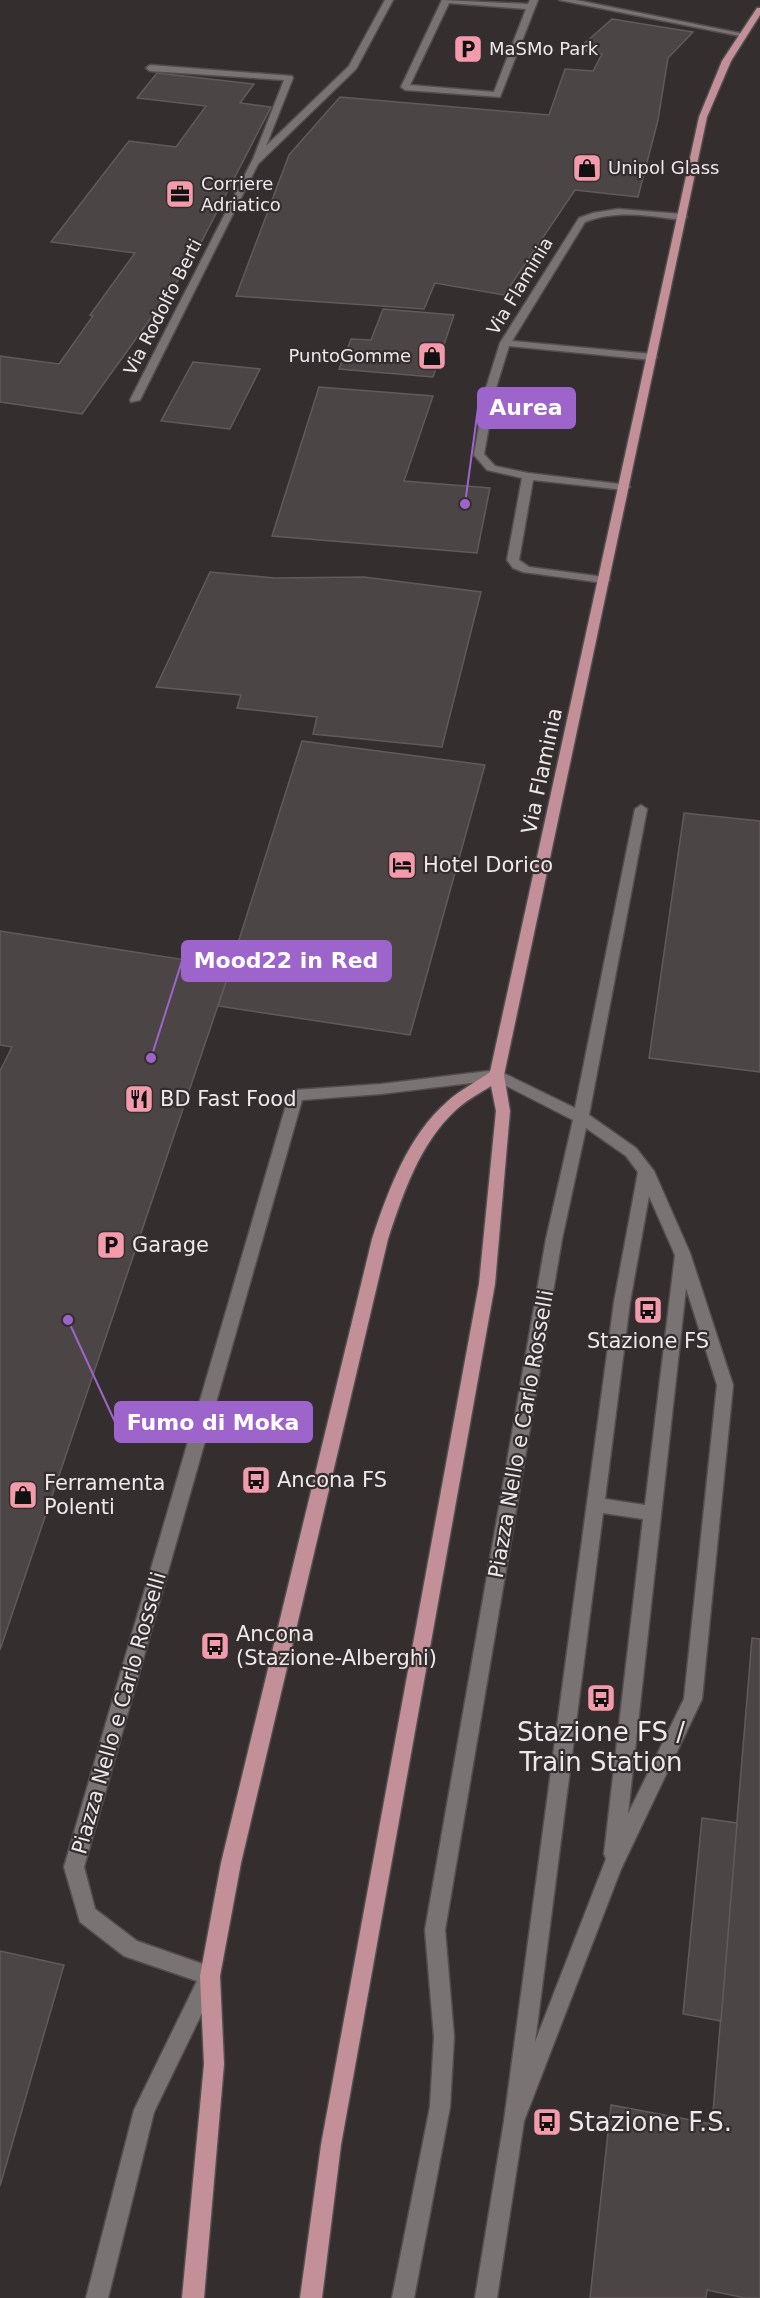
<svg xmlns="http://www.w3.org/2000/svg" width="760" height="2298" viewBox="0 0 760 2298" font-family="'DejaVu Sans',sans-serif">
<rect width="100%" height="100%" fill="#352e2f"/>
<!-- building -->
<g fill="#4c4546" stroke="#615a5b" stroke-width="1.5">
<path d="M612,19L693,32L668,58L658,120L638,197L575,190L504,295L435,283L424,309L236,296L289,155L340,97L549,115L565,69L593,71L602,54L578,49Z"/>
<path d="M157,73L254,84L240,103L271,107L191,262L82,414L0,402V356L59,364L93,316L90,315L135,253L51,242L129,141L176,147L206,106L137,98Z"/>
<path d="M383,309L454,315L433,377L339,369L351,339L371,340Z"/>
<path d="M193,362L260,369L230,429L161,421Z"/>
<path d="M319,387L433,396L404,481L490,488L477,553L272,536Z"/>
<path d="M210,572L275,578L364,577L481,592L442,747L313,734L317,717L237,708L241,695L156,687Z"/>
<path d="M302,741L485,765L410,1035L218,1006Z"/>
<path d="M684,813L760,821V1072L649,1058Z"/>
<path d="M0,931L231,967L0,1650V1071L12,1047L0,1045Z"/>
<path d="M752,1638L760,1639V2298H745L707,2290L706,2298H590L611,2105L712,2124Z"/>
<path d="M702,1818L737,1823L721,2021L683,2014Z"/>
<path d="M0,1951L64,1965L0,2186Z"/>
</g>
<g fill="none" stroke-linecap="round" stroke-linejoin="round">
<!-- minor casing -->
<g stroke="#524e4f" stroke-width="3">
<g id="minor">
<path d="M385,0H393L356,69L258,164L140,400L131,402L130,400L253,159L284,80L150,71L146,68L150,65L292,76L293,78L266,146L349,66Z"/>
<path d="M442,0L528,4L530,0H538L500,97L405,90L401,87ZM449,3L526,9L494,92L410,85Z"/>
<path d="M559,0H576L744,34L740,36Z"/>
<path d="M618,209L682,214L687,217L682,220C650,216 617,209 585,222L512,341L652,354L657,357L652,360L509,346L495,391L484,454L495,466L528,473L628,485L630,487L624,490L533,480L519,560L529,567L604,577L610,580L604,583L523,572L513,568L507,560L522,478L487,470L474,455L485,391L500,343L579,218L593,213Z"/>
<path d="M641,805L647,809L589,1115L636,1148L654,1171L690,1253L733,1385L702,1699L621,1869L524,2121L497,2298H475L504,2121L614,1302L638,1172L626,1156L586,1128L562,1239L445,1930L454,2037L450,2107L414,2298H392L430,2107L434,2037L425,1930L546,1239L573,1120L495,1080L381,1094L302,1100L84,1867L95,1909L137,1941L217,1969L220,1976L154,2112L108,2298H86L134,2110L197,1981L124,1956L80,1922L64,1867L289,1095L296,1090L381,1084L497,1070L575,1108L635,809ZM649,1196L675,1255L645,1505L605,1499L630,1302ZM686,1288L717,1385L684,1699L628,1814ZM603,1513L643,1519L604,1854L606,1859L535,2042Z"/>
</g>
</g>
<!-- major casing -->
<g stroke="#524e4f" stroke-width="3">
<path id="major" d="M757,8H760V15L731,61L707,117L504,1075L510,1111L495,1284L341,2145L322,2298H300L321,2145L479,1284L496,1111L491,1086C480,1093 467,1100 457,1109C420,1142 403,1194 388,1239L241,1863L220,1976L224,2064L204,2298H182L204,2064L200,1976L221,1863L372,1239C388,1191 408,1135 448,1101C460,1090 476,1082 490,1072L699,117L722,61Z"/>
</g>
<!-- minor -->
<use href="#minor" fill="#7a7374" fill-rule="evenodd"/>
<!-- major -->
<use href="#major" fill="#c38f99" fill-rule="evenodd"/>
</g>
<!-- icons -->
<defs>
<g id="parking-square" transform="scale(1.5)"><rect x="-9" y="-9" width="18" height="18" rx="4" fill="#f39aab" stroke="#352e2f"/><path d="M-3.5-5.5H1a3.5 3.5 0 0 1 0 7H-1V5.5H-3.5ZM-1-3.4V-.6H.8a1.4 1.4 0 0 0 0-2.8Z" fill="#111"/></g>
<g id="shop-square" transform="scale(1.5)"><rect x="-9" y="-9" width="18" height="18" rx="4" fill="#f39aab" stroke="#352e2f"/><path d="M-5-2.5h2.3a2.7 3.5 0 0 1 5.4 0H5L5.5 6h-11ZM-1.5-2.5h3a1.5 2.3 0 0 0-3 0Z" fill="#111"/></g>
<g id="office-square" transform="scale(1.5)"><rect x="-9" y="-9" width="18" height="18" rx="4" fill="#f39aab" stroke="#352e2f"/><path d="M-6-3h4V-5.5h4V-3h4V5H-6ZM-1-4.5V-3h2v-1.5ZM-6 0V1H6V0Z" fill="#111"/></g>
<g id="hotel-square" transform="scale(1.5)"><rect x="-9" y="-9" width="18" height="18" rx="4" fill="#f39aab" stroke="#352e2f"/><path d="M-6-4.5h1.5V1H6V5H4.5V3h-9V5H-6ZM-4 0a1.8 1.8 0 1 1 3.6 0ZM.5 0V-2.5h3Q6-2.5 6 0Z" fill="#111"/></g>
<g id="restaurant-square" transform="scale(1.5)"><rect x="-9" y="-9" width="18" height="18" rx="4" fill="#f39aab" stroke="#352e2f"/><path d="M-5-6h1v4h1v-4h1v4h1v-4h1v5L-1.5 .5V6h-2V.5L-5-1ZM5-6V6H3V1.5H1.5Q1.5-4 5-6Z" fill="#111"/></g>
<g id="bus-square" transform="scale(1.5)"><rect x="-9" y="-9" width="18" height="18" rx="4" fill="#f39aab" stroke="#352e2f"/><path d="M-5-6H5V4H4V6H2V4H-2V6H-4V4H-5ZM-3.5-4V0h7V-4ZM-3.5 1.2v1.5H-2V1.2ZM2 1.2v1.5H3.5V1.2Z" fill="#111"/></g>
</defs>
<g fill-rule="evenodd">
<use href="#parking-square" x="468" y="49"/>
<use href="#shop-square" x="587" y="168"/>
<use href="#office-square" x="180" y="194"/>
<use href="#shop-square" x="432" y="356"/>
<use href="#hotel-square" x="402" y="865"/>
<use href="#restaurant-square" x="139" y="1099"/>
<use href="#parking-square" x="111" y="1245"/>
<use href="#bus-square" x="648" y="1310"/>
<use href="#bus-square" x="256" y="1480"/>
<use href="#shop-square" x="23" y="1495"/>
<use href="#bus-square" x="215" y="1646"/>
<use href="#bus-square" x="601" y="1698"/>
<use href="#bus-square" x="547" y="2122"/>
</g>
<g text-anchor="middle" stroke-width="4.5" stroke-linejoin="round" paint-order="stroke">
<!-- far-poi labels -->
<g font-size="18" fill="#ede9ea" stroke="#352e2f" text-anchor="start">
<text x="489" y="55">MaSMo Park</text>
<text x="608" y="174">Unipol Glass</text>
<text x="201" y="190">Corriere<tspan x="201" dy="21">Adriatico</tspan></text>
<text x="411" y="362" text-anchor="end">PuntoGomme</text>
</g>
<!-- far-street labels -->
<g font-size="18" fill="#ede9ea" stroke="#352e2f">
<text transform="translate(520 286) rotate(-59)" y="6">Via Flaminia</text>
<text transform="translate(163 307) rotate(-63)" y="6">Via Rodolfo Berti</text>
</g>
<!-- street labels -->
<g font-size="21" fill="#ede9ea" stroke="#352e2f">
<text transform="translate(542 771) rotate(-78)" y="7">Via Flaminia</text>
<text transform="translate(521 1434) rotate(-80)" y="7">Piazza Nello e Carlo Rosselli</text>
<text transform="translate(119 1713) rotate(-74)" y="7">Piazza Nello e Carlo Rosselli</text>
</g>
<!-- poi labels -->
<g font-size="21" fill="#ede9ea" stroke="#352e2f" text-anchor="start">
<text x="423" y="872">Hotel Dorico</text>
<text x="160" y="1106">BD Fast Food</text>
<text x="132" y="1252">Garage</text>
<text x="648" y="1348" text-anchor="middle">Stazione FS</text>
<text x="277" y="1487">Ancona FS</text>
<text x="44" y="1490">Ferramenta<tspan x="44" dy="24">Polenti</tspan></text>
<text x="236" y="1641">Ancona<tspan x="236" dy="24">(Stazione-Alberghi)</tspan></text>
</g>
<!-- near-poi labels -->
<g font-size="26" fill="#ede9ea" stroke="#352e2f">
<text x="601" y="1741">Stazione FS /<tspan x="601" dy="30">Train Station</tspan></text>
<text x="568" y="2131" text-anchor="start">Stazione F.S.</text>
</g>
</g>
<!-- callouts -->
<path fill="none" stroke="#9d65cc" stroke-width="2" d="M465 504L478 408M151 1058L182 961M68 1320L115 1422"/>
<g fill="#9d65cc" stroke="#352e2f" stroke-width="2">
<circle cx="465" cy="504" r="6"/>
<circle cx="151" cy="1058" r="6"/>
<circle cx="68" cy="1320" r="6"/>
</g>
<g fill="#9d65cc" stroke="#9d65cc" stroke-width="2">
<rect x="478" y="388" width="97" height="40" rx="6"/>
<rect x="182" y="941" width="209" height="40" rx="6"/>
<rect x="115" y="1402" width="197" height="40" rx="6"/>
</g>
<g font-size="22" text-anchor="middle" font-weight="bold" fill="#fff">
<text x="526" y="415">Aurea</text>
<text x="286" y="968">Mood22 in Red</text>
<text x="213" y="1430">Fumo di Moka</text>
</g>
</svg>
